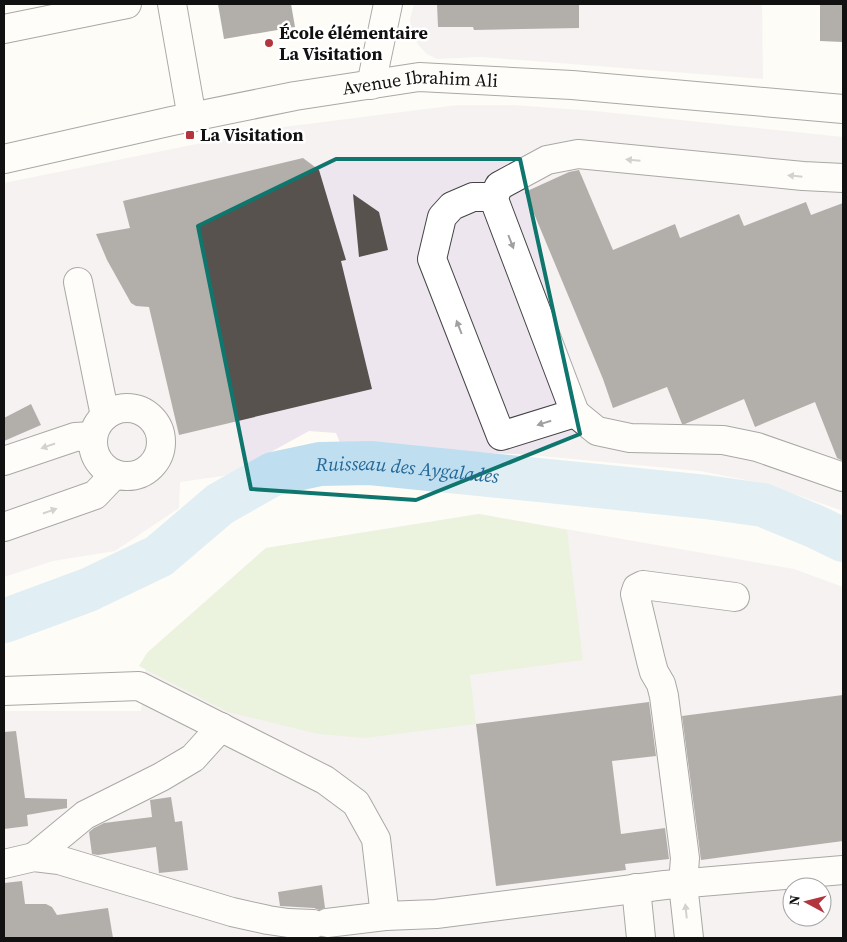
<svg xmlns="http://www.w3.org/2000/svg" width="847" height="942" viewBox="0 0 847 942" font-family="'Source Serif 4',serif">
<rect width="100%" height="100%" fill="#fefcf5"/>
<!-- industrial -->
<g fill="#ede6ee" fill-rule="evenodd">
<path d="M414,4H762L763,79L481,57L437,59L427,54L420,47L414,39L411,29L410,19Z"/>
<path d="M457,105H513L595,111L843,137V511L766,484L700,471L531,455L436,450H343L336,433L309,431L229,475L180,482L179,508L115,551L53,561L4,577V183L276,128Z"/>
<path d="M479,514L794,569L843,587V938H4V711H141L147,653L266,548ZM792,887H822V917H792Z"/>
</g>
<!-- green -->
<path fill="#d5e6c1" d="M479,514L567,530L583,660L470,675L476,724L365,738L318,734L228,712L139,666L147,653L266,548Z"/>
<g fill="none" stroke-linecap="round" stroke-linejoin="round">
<!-- river -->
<path stroke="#bfdff1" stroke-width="44" id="s1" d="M4,621L88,590L159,556L220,504L273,474L320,464L370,463L706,497L763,505L814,526L843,540"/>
</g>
<!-- building -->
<g fill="#58524e">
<path d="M218,4H291L295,27L224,39Z"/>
<path d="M437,4H579V28L474,30L473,27H438Z"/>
<path d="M820,4H843V42L820,41Z"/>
<path d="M303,158L319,170L346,260L341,261L372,389L179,435L149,307L136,306L131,303L107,260L96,234L130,228L123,201Z"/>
<path d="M579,170L613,250L675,224L680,238L739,214L744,226L806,202L811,215L843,203V461L837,458L815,402L755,427L744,399L685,424H682L667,387L613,408L603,379L525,192L569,172Z"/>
<path d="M353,194L379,212L388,250L359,257Z"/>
<path d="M31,404L41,425L4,441V418Z"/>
<path d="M843,695V841L701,860L682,716Z"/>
<path d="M649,702L656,756L612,761L621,834L665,828L669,859L625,864L626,870L496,886L476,724Z"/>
<path d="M16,731L25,798L67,799V808L27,815L28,826L4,829V732Z"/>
<path d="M171,797L175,822L182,821L188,870L159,873L156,847L98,855L92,854L89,832L94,828L104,823L152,817L150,800Z"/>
<path d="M22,881L25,904H46L52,907L57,915L108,908L113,938H4V883Z"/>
<path d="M322,885L325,908L319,910L314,908L280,906L278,892Z"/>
</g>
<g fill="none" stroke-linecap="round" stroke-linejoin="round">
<!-- minor casing -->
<g stroke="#444" stroke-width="30">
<g id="minor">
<path d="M172,4L192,118"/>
<path d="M4,29L127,4"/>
<path d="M371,85L388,4"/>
<path id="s2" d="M4,159L172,121L295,96L419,77L572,85L843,109"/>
<path d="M494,197H473L452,206L442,217L432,259L501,436L575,413L495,202L494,197L499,186L547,160L578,154L803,176L843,178"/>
<path d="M78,282L105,416"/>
<circle cx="127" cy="442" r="34"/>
<path d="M575,413L597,431L630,438L723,440L757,447L843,477"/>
<path d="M4,461L75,437L93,436"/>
<path d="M4,527L95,495L115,474"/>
<path d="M4,691L139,686L325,780L356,803L376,839L385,916"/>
<path d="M34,857L85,815L161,777L193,758L221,727"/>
<path d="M4,864L34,857L59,860L232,912L268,920L288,923L313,924"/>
<path d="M636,888L641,938"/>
<path d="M327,923L385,916L436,914L665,885L843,870"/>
<path d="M689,938L683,884L685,858L664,696L661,684L654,672L651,661L635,594L637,588L643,585L735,597"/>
</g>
</g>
<!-- minor -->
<use href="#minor" stroke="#fff" stroke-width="28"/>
</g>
<!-- one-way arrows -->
<defs><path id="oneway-solid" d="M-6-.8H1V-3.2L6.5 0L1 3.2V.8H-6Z" transform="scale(1.25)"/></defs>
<g fill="#a0a0a0">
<use href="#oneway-solid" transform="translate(633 160) rotate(-175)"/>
<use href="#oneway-solid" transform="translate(795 176) rotate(-174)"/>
<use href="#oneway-solid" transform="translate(511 242) rotate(69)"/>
<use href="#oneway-solid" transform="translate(459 327) rotate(-111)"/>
<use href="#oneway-solid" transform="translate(544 423) rotate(163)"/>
<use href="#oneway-solid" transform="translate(48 446) rotate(161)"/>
<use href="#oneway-solid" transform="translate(50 511) rotate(-19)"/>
<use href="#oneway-solid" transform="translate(686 911) rotate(-96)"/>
</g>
<!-- marked area -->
<path d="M0 0H847V942H0ZM336,159H520L580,434L416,500L251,489L198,226Z" fill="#fefcf5" fill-opacity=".55" fill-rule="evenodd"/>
<path fill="none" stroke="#0f766e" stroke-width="4" stroke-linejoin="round" d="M336,159H520L580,434L416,500L251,489L198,226Z"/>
<!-- markers -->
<g fill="#b3363f" stroke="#fff" stroke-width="2">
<circle cx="269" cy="43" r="5"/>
<rect x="185" y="130" width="10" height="10" rx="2.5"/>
</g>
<g text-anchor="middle" stroke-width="5" stroke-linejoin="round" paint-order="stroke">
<!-- poi labels -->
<g font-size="18" font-weight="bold" fill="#111" stroke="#fff" text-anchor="start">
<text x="279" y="39">École élémentaire<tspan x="279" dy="21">La Visitation</tspan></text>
<text x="200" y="141">La Visitation</text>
</g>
<!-- street labels -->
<g font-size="18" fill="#111" stroke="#fff">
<text dy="6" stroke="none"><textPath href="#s2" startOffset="424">Avenue Ibrahim Ali</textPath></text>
</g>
<!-- water labels -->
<g font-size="19" font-style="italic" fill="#256897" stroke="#fff">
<text dy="7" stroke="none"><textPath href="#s1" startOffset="445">Ruisseau des Aygalades</textPath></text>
</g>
</g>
<!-- border -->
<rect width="847" height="942" fill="none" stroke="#111111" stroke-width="10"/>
<!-- north arrow -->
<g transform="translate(807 902) rotate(277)"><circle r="24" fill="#ffffff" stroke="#a0a0a0"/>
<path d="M0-4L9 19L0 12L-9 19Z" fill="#b3363f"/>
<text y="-8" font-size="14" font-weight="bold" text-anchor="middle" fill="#111111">N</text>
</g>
</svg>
